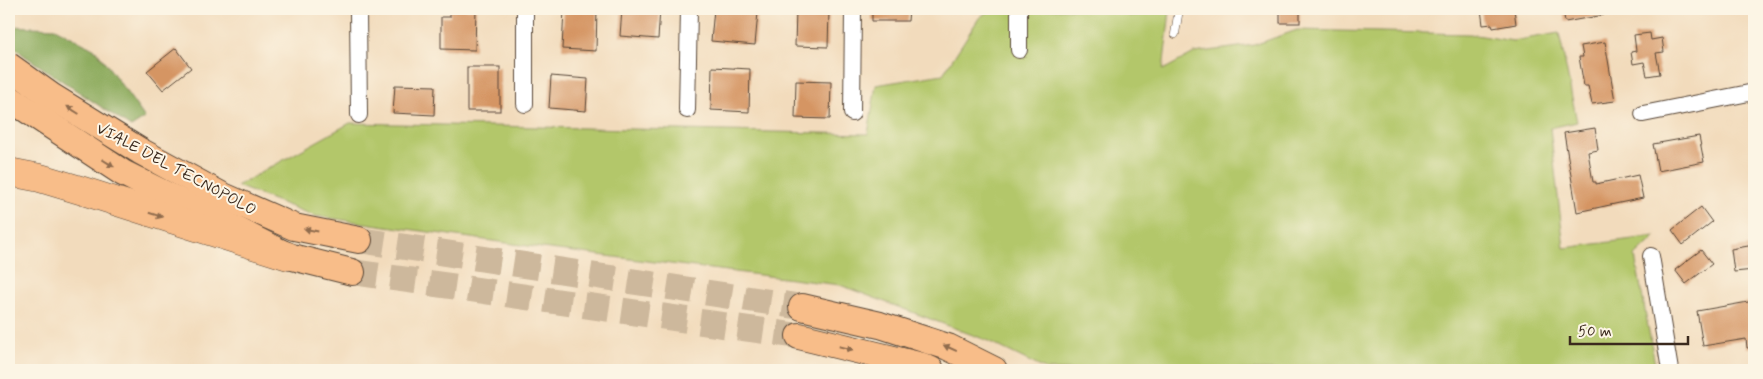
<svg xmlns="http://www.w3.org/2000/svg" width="1763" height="379" viewBox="0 0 1763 379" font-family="Mynerve,sans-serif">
<rect width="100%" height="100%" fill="#fcf5e5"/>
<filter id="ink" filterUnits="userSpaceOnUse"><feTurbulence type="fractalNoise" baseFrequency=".02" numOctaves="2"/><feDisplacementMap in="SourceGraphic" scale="10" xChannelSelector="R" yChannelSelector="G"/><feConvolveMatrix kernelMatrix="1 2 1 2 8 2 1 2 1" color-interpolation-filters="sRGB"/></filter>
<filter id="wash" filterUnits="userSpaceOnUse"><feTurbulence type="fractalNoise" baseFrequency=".0096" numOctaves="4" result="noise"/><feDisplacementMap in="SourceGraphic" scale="20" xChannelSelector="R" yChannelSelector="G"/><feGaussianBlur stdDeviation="1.12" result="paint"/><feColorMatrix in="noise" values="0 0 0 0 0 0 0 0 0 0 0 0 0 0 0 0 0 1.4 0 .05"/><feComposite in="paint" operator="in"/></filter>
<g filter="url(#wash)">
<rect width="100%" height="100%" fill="#f2dbbc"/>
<!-- green -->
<path fill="#b3c76a" stroke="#777844" d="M991,9H1128L1129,16L1170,11L1163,70L1194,53L1254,45L1297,30L1470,34L1513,41L1559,33L1577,122L1550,128L1564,248L1656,236L1635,256L1656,370H1047L986,340L840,285L542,248L315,216L237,186L350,123L868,134L876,85L943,74L979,18Z"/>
<!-- forest -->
<path fill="#8eac5e" stroke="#646b3e" d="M9,26L55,28L97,51L145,118L131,127L25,56L9,43Z"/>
<g id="blocks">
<!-- building -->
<g fill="#d59564">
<path d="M450,9H476L475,50L441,49V17H450Z"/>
<path d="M564,9H597L596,51L562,49Z"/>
<path d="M622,9H660L658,39L620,36Z"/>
<path d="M714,9L758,12L755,45L711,41Z"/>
<path d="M872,9H909L908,21H872Z"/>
<rect x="1280" y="9" width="20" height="14"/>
<path d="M1481,9H1514L1516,24L1493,28L1492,24L1483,25Z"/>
<path d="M1563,9H1604V15L1565,22Z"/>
<path d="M796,10L829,11L828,47L795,46Z"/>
<path d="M1650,33L1651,40L1662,38L1664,52L1656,53L1660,74L1647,76L1644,62L1633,64L1631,52L1636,51L1634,35Z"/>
<path d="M1605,42L1615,101L1592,104L1588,86H1584L1579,57H1583L1581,46Z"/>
<path d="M176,48L191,68L163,90L147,71Z"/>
<rect x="467" y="67" width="33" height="44"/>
<path d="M712,67L750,69L749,112L711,110Z"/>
<path d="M551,76L588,79L586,111L549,108Z"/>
<path d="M796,81L831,82L830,119L795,118Z"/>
<path d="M395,85L435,86L434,115L393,113Z"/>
<path d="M1595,128L1598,150L1588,152L1593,182H1596V184L1638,175L1643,198L1577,212L1564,133Z"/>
<path d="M1699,136L1704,162L1658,171L1653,144Z"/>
<path d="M1701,207L1712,222L1683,245L1672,230Z"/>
<path d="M1754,245V270L1734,272L1731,249Z"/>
<path d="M1701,250L1712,264L1686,284L1675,270Z"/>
<path d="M1754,301V347L1747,348L1746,339L1703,346L1697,311Z"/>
</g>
</g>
</g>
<g filter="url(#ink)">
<use href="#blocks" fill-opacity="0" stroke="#564536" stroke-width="1"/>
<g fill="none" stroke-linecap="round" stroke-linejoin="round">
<!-- trunk-tunnel -->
<g stroke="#cdb89c" stroke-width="26" stroke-dasharray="26 13" stroke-linecap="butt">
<path d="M359,240L802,307"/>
<path d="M352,272L799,336"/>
</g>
<!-- service casing -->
<g stroke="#564536" stroke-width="9">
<path id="service" d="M1175,34L1179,9"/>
</g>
<!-- minor casing -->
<g stroke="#564536" stroke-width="18">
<g id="minor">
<path d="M358,9L359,115"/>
<path d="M525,9V104"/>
<path d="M1019,9V50"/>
<path d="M687,110L689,9"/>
<path d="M852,113L853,9"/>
<path d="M1643,114L1754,92"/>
<path d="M1651,256L1670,370"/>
</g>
</g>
<!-- trunk casing -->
<g stroke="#564536" stroke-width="28">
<g id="trunk">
<path d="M9,66L51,96L140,151L221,195L294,227L359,240"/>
<path d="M9,98L123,173L288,256L352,272"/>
<path d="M802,307L880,325L948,347L994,370"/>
<path d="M799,336L922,366L931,370"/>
</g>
</g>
<!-- motorway casing -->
<g stroke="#564536" stroke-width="29">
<path id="motorway" d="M9,172L40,178L80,190L288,256"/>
</g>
<!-- service -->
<use href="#service" stroke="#fff" stroke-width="8"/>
<!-- minor -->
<use href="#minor" stroke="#fff" stroke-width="16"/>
<!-- trunk -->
<use href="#trunk" stroke="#f8bd89" stroke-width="26"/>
<!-- motorway -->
<use href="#motorway" stroke="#f8bd89" stroke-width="28"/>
</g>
<!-- one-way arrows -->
<defs><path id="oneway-solid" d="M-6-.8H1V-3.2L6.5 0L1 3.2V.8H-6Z" transform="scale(1.25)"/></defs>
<g fill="#906c4e">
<use href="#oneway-solid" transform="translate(73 110) rotate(-148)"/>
<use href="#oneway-solid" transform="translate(108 163) rotate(32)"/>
<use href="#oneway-solid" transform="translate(156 215) rotate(17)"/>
<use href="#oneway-solid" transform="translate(311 230) rotate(-168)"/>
<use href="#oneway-solid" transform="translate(846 348) rotate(14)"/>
<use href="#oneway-solid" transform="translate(950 348) rotate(-156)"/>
</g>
</g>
<g text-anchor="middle" stroke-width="4" stroke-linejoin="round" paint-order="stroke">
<!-- street labels -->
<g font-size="16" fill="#3b2a1e" stroke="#fcf5e5">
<text transform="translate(177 168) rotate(28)" y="6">VIALE DEL TECNOPOLO</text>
</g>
</g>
<!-- margin -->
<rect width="1763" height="379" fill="none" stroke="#fcf5e5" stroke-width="30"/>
<!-- scale -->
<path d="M1570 336v8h118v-8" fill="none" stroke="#3b2a1e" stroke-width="2.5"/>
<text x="1578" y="336" font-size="15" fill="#3b2a1e" stroke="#fcf5e5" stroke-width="4" paint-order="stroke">50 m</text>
</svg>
